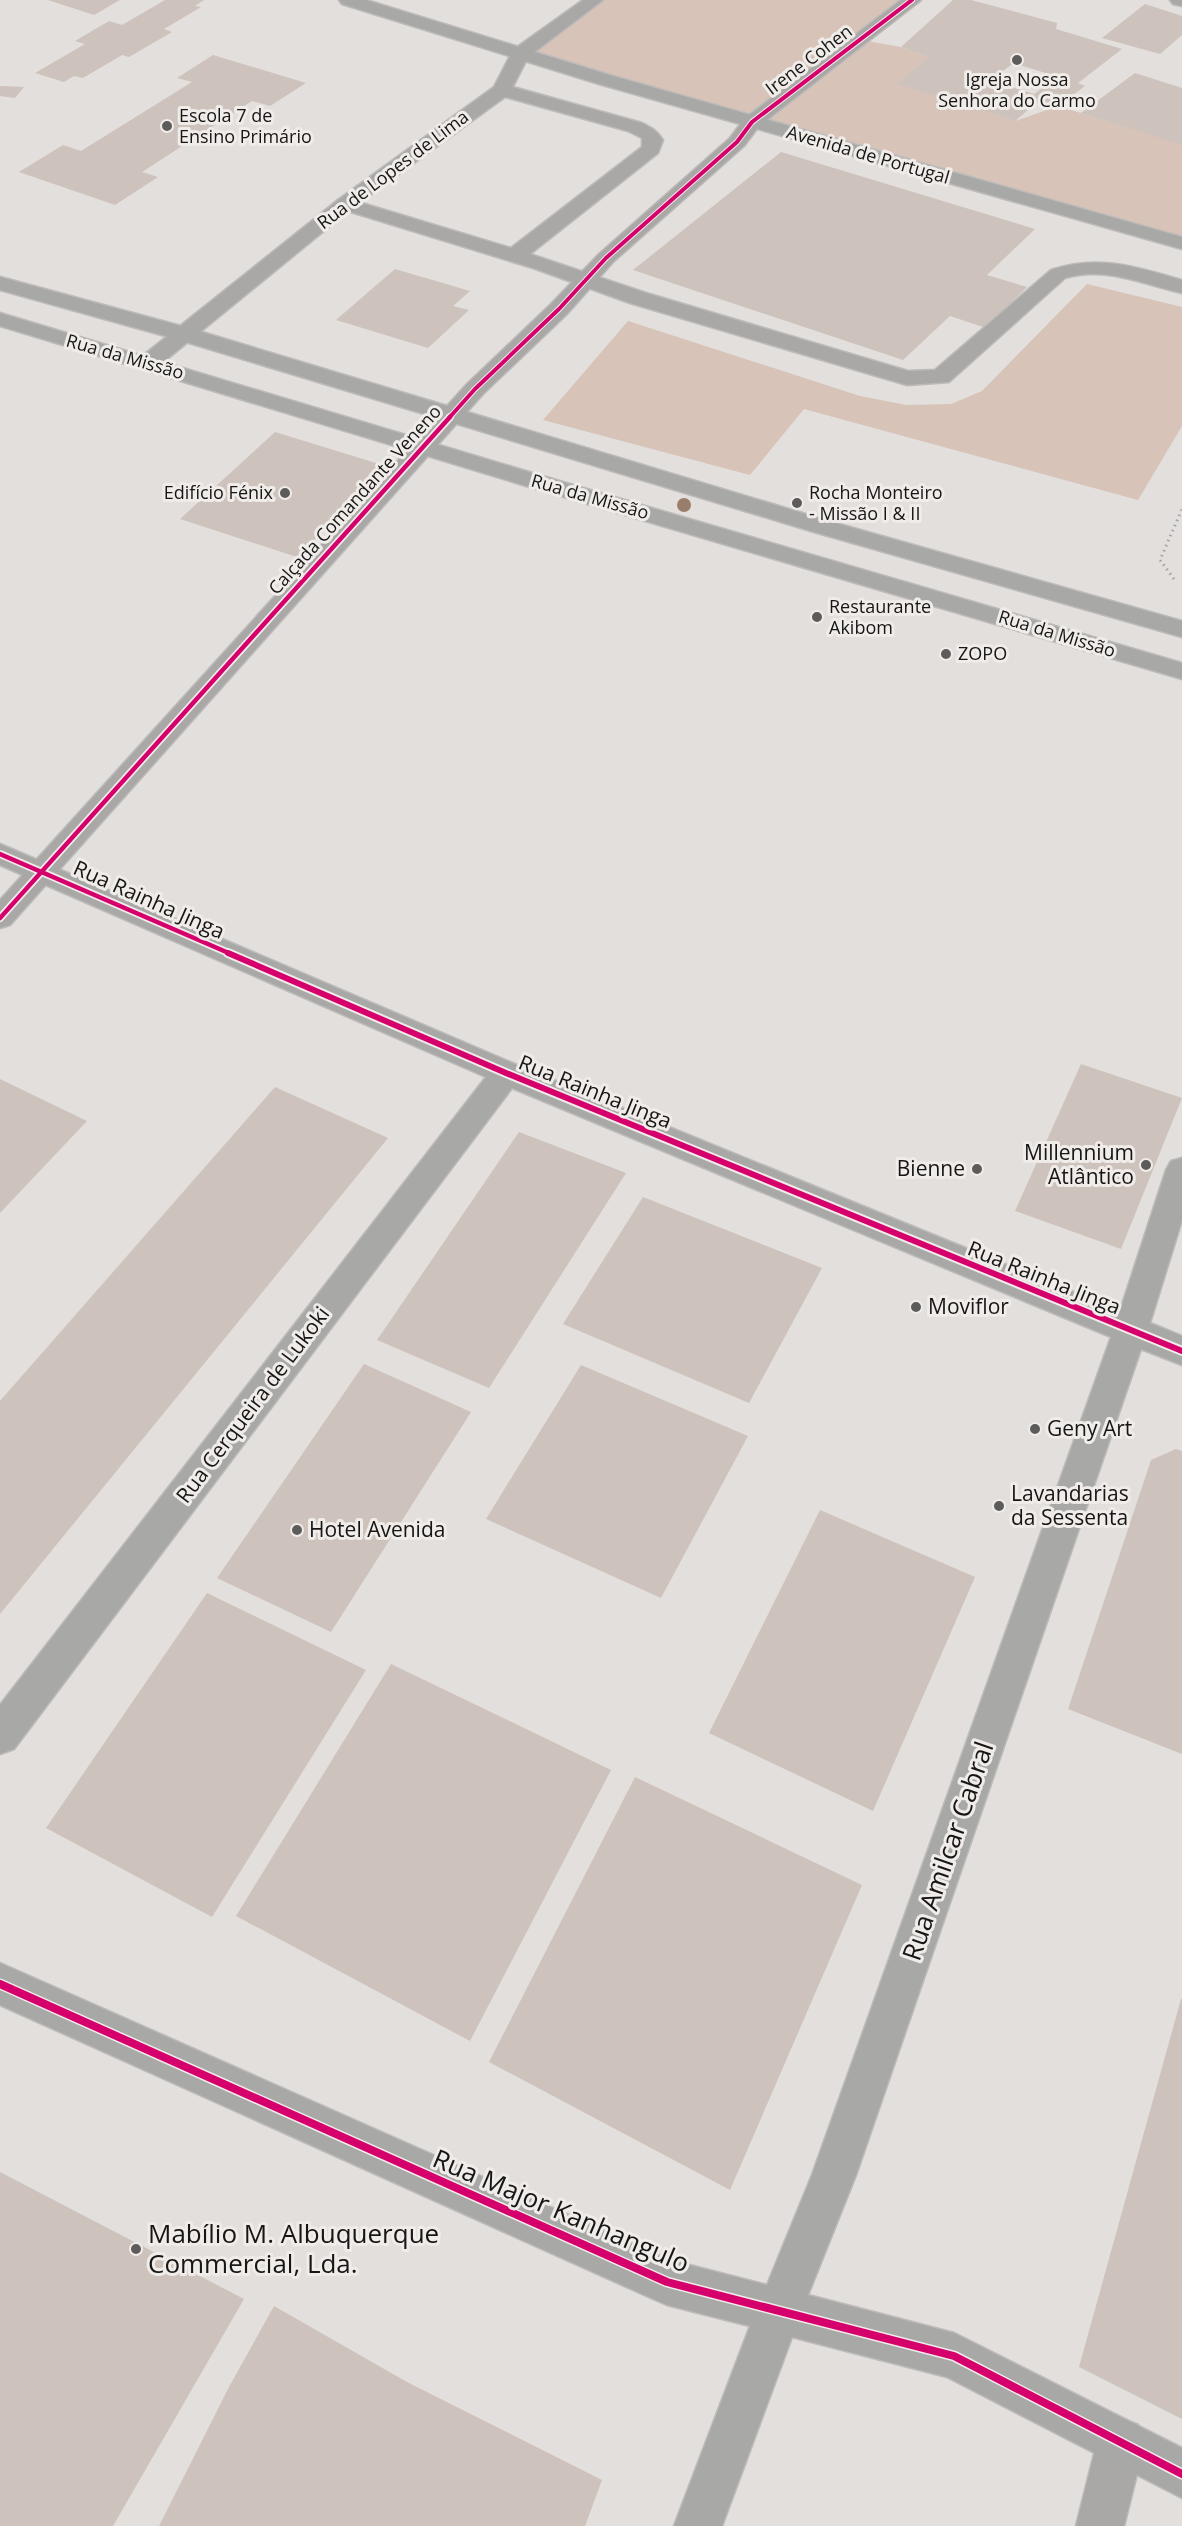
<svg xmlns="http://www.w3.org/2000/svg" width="1182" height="2526" viewBox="0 0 1182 2526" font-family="'Open Sans',sans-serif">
<rect width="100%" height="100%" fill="#e2dfdd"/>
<!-- green -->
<g fill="#d7c3b8">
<path d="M594,0H912L861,40L901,47L929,57L897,84L1015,121L1058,106L1182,144V241L520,54Z"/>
<path d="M1087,284L1182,307V426L1138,500L804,409L750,475L543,420L628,321L860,396L906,405L951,404L982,391Z"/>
</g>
<!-- building -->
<g fill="#cec2bc" fill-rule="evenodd">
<path d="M48,0H120L94,15Z"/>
<path d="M165,0H204L195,6L201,7L164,29L172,32L129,57L122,55L83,78L74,76L64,82L35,73L85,44L75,41L109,21L122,25Z"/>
<path d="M953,0H971L1057,23L1056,29L1122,49L1078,83L1085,86L1058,106L1036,103L1015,121L896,84L929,57L901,47ZM1014,63L1058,77L1034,94L990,80Z"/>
<path d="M1145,4L1182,16V35L1160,54L1102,38Z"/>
<path d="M213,55L306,83L270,106L252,101L142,172L158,177L115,205L19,172L63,145L81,151L192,82L177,78Z"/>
<path d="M1135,73L1182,88V145L1081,113Z"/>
<path d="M0,86L24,87L15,98L0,96Z"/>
<path d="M781,152L1035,229L987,275L1027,287L986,328L950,316L903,360L633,270Z"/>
<path d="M395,269L470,291L453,306L469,310L428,348L336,320Z"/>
<path d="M275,432L389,467L297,557L180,519Z"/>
<path d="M1081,1064L1182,1098L1121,1249L1015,1211Z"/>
<path d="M0,1079L87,1121L0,1213Z"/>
<path d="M275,1087L388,1138L0,1614V1401Z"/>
<path d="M519,1132L626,1173L489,1388L377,1340Z"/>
<path d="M643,1197L822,1268L749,1403L563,1324Z"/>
<path d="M364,1364L471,1412L331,1632L217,1578Z"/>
<path d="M581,1365L748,1436L661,1598L486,1519Z"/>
<path d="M1176,1449L1182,1451V1754L1068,1709L1151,1460Z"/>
<path d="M820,1510L975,1577L873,1811L709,1733Z"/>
<path d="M207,1593L366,1670L212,1917L46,1828Z"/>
<path d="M391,1664L611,1770L470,2041L236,1916Z"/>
<path d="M635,1777L862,1885L730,2190L489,2062Z"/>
<path d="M1181,1999H1182V2419L1079,2367Z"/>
<path d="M0,2172L244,2299L113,2526H0Z"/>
<path d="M274,2306L407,2382L602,2480L585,2526H159L229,2387Z"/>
</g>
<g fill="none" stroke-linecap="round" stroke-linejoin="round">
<!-- lane casing -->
<g stroke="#bdbbba" stroke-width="3">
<g id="lane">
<path d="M1170,0H1182V6L1173,4Z"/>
<path d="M502,84L642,123C652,128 657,131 663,140L658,153L530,254L646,293L908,371L935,370L1051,270C1099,254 1135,267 1182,280V293C1143,284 1105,266 1065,278L949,382L907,385L630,303L533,268L338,208L335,204L338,200L345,198L511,248L642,147V138L628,131L495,94L493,90L495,86Z"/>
<path d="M1121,2418L1138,2425L1145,2442L1124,2526H1076L1097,2442L1104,2425Z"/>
</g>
</g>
<!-- street casing -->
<g stroke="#bdbbba" stroke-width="3">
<g id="street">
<path d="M583,0H603L528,57L509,94L352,208L156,368L148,370L140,368L137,363L140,358L338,200L494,87L513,50Z"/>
<path d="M901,0H921L759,126L744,146L613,262L567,314L483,394L10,925L0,928V900L467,384L551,304L599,254L730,138L745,118Z"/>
</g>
</g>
<!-- secondary casing -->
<g stroke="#bdbbba" stroke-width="3">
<g id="secondary">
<path d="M339,0H366L613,76L1182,237V249L599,84L342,4Z"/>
<path d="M0,277L192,329L832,522L1182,621V637L814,532L176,339L0,290Z"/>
<path d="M0,313L539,475L1182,663V679L523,485L0,326Z"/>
<path d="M0,844L517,1065L1120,1311L1166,1170L1171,1161L1182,1158V1220L1150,1323L1182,1336V1365L1141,1349L856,2175L808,2295L954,2333L1182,2448V2498L947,2377L792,2337L722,2526H674L750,2326L667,2305L651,2298L0,2005V1963L670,2260L767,2285L812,2175L1111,1337L512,1088L14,1749L0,1754V1705L486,1077L0,865Z"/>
</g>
</g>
<!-- path -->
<path stroke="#a6a4a3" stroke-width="3" stroke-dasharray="1.5 4" stroke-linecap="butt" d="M1174,579L1160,560L1182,509"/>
<!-- lane -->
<use href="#lane" fill="#a9a8a7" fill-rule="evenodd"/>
<!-- street -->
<use href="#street" fill="#a9a8a7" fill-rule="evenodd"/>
<!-- secondary -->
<use href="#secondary" fill="#a8a8a7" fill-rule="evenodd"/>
<!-- cycleway-far3 casing -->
<g stroke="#f0ece9" stroke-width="6">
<path id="cycleway-far3" d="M449,418L475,389L559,309L606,258L737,142L752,122L912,0"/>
</g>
<!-- cycleway-far2 casing -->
<g stroke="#f0ece9" stroke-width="8">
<g id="cycleway-far2">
<path d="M0,854L231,954"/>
<path d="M0,918L450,417"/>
</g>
</g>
<!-- cycleway-far1 casing -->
<g stroke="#f0ece9" stroke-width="10">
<path id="cycleway-far1" d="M228,953L506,1073L1182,1351"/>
</g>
<!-- cycleway casing -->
<g stroke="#f0ece9" stroke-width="11">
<path id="cycleway" d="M0,1984L667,2282L954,2356L1182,2474"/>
</g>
<!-- cycleway-far3 -->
<use href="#cycleway-far3" stroke="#d6006c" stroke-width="4"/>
<!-- cycleway-far2 -->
<use href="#cycleway-far2" stroke="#d6006c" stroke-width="4.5"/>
<!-- cycleway-far1 -->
<use href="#cycleway-far1" stroke="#d6006c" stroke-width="6"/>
<!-- cycleway -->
<use href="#cycleway" stroke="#d6006c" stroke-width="8"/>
</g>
<!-- trees -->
<circle fill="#9a7e6c" cx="684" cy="505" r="7"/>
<!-- markers -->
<g fill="#5e5c5b" stroke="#f0ece9" stroke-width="2">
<circle cx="1017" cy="60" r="6"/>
<circle cx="167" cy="126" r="6"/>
<circle cx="285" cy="493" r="6"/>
<circle cx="797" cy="503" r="6"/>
<circle cx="817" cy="617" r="6"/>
<circle cx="946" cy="654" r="6"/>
<circle cx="1146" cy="1165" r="6"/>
<circle cx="977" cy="1169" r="6"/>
<circle cx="916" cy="1307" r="6"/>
<circle cx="1035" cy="1429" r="6"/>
<circle cx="999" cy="1506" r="6"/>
<circle cx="297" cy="1530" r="6"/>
<circle cx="136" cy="2249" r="6"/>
</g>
<g text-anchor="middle" stroke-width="6" stroke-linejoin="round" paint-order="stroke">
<!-- far-street labels -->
<g font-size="18" fill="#171615" stroke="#f0ece9">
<text transform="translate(809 60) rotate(-37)" y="6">Irene Cohen</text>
<text transform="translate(868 155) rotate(16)" y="6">Avenida de Portugal</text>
<text transform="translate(393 170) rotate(-37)" y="6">Rua de Lopes de Lima</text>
<text transform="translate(125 357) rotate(16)" y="6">Rua da Missão</text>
<text transform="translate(590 497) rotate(16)" y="6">Rua da Missão</text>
<text transform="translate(355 500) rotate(-48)" y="6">Calçada Comandante Veneno</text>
<text transform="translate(1057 634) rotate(17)" y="6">Rua da Missão</text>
</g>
<!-- far-poi labels -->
<g font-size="18" fill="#171615" stroke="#f0ece9" text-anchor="start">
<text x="1017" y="86" text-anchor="middle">Igreja Nossa<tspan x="1017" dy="21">Senhora do Carmo</tspan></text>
<text x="179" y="122">Escola 7 de<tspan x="179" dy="21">Ensino Primário</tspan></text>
<text x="273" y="499" text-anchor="end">Edifício Fénix</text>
<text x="809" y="499">Rocha Monteiro<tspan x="809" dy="21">- Missão I &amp; II</tspan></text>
<text x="829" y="613">Restaurante<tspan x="829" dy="21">Akibom</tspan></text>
<text x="958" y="660">ZOPO</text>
</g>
<!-- street labels -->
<g font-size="21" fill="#171615" stroke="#f0ece9">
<text transform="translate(149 900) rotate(24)" y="7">Rua Rainha Jinga</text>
<text transform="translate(595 1092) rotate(22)" y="7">Rua Rainha Jinga</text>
<text transform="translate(1044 1278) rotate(22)" y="7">Rua Rainha Jinga</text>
<text transform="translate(253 1405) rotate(-53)" y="7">Rua Cerqueira de Lukoki</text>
</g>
<!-- poi labels -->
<g font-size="21" fill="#171615" stroke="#f0ece9" text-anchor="start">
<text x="1134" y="1160" text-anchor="end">Millennium<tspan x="1134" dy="24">Atlântico</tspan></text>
<text x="965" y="1176" text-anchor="end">Bienne</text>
<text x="928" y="1314">Moviflor</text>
<text x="1047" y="1436">Geny Art</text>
<text x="1011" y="1501">Lavandarias<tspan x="1011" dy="24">da Sessenta</tspan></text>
<text x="309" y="1537">Hotel Avenida</text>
</g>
<!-- near-street labels -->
<g font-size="26" fill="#171615" stroke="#f0ece9">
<text transform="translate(948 1851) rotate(-71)" y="9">Rua Amilcar Cabral</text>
<text transform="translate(561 2211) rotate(23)" y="9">Rua Major Kanhangulo</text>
</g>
<!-- near-poi labels -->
<g font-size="26" fill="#171615" stroke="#f0ece9" text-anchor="start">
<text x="148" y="2243">Mabílio M. Albuquerque<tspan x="148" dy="30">Commercial, Lda.</tspan></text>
</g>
</g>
</svg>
